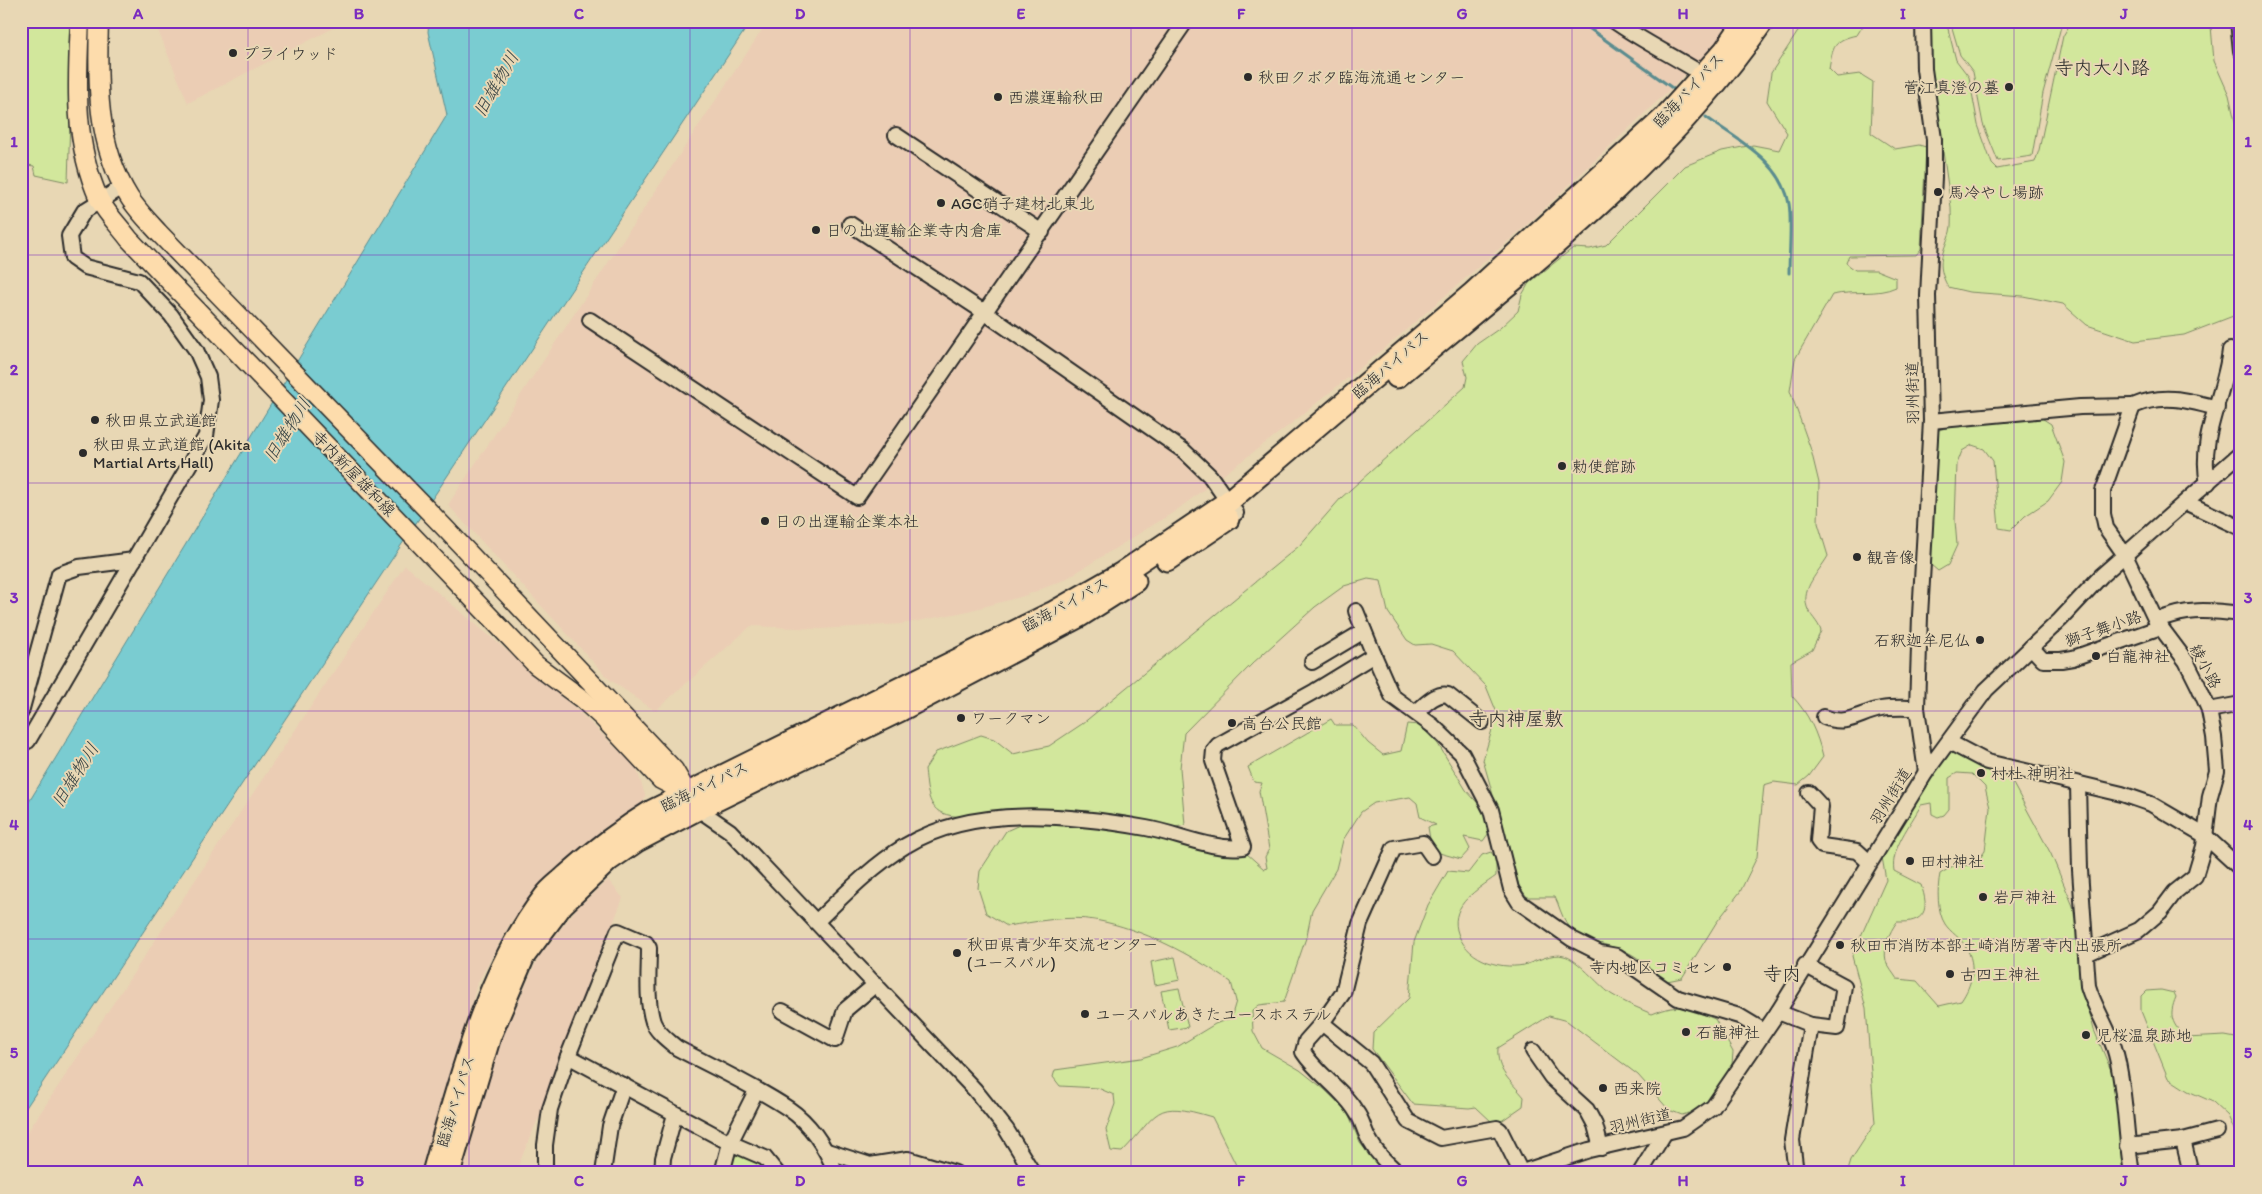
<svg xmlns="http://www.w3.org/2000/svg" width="2262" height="1194" viewBox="0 0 2262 1194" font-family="Itim,'Klee One',sans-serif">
<rect width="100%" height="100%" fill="#e8d7b4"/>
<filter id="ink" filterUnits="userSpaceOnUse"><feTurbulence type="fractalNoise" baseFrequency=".02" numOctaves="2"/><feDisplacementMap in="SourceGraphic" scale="10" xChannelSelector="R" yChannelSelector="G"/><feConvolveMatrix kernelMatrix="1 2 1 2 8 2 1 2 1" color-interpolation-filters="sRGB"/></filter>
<g filter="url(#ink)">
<!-- built -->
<g fill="#ebcdb4">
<path d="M154,21H347L188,103Z"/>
<path d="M768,21H1732L1707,54L1530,222L1392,342L1292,423L1174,512L1064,580L1024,596L964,612L902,624L820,629L751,626L655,711L609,679L448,505Z"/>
<path d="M405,565L574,707L636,767L645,795L643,805L604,828L552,873L511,922L476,986L464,1039L425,1173H21V1142Z"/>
<path d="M608,880L623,898L569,1034L543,1114L537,1121L515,1173H461L500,1043L538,958L577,908Z"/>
</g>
<!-- green -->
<g fill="#d2e79c" stroke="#7e8964" fill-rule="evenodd">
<path d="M21,21H73L68,182L36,175L34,166L21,164Z"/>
<path d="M1800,21H1866L1857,35C1833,40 1833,47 1829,69L1837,77L1860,74L1873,82L1871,133L1895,149L1919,145L1926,147L1921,249L1916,255L1849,256L1846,263L1855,270H1876L1896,278V287C1877,296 1854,290 1832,295L1795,359L1790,391L1811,450L1819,483L1818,523L1828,556C1819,572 1801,588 1807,607C1809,615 1818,621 1821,631L1812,650L1791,662L1792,696C1809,714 1817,733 1823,757L1809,776L1798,785L1774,782L1764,785L1757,857L1740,892L1716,923L1682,978L1667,981C1652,973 1646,962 1631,954C1609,942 1581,945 1566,922C1561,915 1559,905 1555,897H1527L1519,886L1483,760L1497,713L1486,686L1453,651L1431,644L1415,645L1407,640L1388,612L1381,581L1368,579L1344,586L1315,607L1253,663L1184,733L1180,768L1185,825L1176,827C1129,817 1080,807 1032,809C1007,809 965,823 942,813C926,806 927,783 925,769L936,752L981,735L994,739L1013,754L1049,746L1082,724L1299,546L1341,498L1465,387L1467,377L1463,361L1477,344L1500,328L1518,311L1522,295L1529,283L1573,248L1590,249L1606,245L1685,166L1722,151L1753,145L1779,150L1787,133L1767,101L1771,73L1799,30Z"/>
<path d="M1929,21H1946L1956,60L1969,77L1978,125L1992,164L1997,169L2035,162L2039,150L2063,36L2069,26L2105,21H2206L2211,26L2214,61L2229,95L2241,148V313L2184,335L2135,341L2087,325L2063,304L2023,296L1969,292L1948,287C1935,263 1943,254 1950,232C1952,225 1951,215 1951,207L1926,33Z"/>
<path d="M1950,21H2073L2062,23L2043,93L2032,156L1998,161L1983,124L1973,72L1960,55Z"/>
<path d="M2037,415L2051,424L2065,462L2062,482L2048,501L2025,516L2011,530L1999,528L1993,461L1984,449L1972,445L1962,451L1957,464L1955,521L1957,545L1948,565L1938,571L1931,565L1934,440L1939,430L1958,424Z"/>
<path d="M1331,719L1335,725H1353L1368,743L1383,755L1401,751L1407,724L1419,725L1438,744L1466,790L1483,809L1491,830L1483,841L1464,837L1470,849L1461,859L1432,851L1428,827L1436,825L1420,817L1417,803L1410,797L1374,803L1361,812L1343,840L1336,869L1312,910L1307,935L1284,1002L1259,1005L1252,1011L1253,1031L1262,1048L1300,1070L1324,1089L1347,1111L1360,1143L1376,1162L1389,1173H1240L1212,1117C1152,1099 1160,1113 1122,1152L1111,1151L1106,1130L1115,1104L1114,1095L1098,1088L1060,1086L1053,1077L1055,1070L1141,1058L1177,1047L1215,1024L1231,1018L1236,1001L1231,982C1190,954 1144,929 1095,920C1067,915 1035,922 1007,926L986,913L978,888L980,871L1006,831L1033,819L1089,822L1142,835L1246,853L1264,869L1267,868L1265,857L1269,849L1259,791L1262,783L1254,782L1248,767Z"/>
<path d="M1949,751L2011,780L2051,854L2073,906L2084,991L2094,1030L2113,1075L2127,1173H1847L1851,1160L1875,1123L1866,1008L1852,956L1886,880L1882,857ZM1957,773L1972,774L1985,787L1990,808L1985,851L1975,865L1953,866L1940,874C1937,888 1937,912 1945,924C1950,932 1961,938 1966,947C1977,966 1972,985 1961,1001L1939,1006L1917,981L1897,979C1894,974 1888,967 1886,961C1883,948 1889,932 1897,922C1925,923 1930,910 1921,885L1894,871C1890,849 1911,824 1921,805L1931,803L1932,814L1938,817L1944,815L1949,809V778Z"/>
<path d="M1491,852L1496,859V876C1477,890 1451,904 1457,930C1464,958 1497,970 1524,965C1535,962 1553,952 1564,956C1578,959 1597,984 1611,994C1623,1002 1638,1008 1652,1014C1682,1002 1686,1008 1715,1019L1733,1052L1732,1064L1718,1093L1696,1111L1682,1115L1669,1110L1638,1075L1567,1021L1549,1016L1498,1048C1496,1071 1511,1081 1524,1097L1523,1106L1500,1122L1493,1123L1476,1107L1469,1108L1413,1104L1372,1049L1373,1033L1409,998L1414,942L1428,905L1448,871L1468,873L1482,855Z"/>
<path d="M1175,957L1180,980L1155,985L1151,962Z"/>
<path d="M1179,988L1188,1027L1169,1030L1161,991Z"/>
<path d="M2161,990L2174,993L2176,997C2168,1016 2172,1024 2186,1038L2225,1036L2241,1039V1145L2228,1116L2213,1102L2188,1091L2168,1078L2141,1011V996L2146,991Z"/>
<path d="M737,1155L759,1162L769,1173H727L731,1159Z"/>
</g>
<!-- water -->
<path fill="#7accd1" stroke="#5a8c8f" d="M429,21H751L21,1115V815L447,115L428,32Z"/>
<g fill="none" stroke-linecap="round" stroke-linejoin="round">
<!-- stream -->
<g stroke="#5a8c8f" stroke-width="3">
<path d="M1579,21L1675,90"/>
<path d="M1706,117C1737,140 1782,161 1789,204C1792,221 1789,254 1789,273"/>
</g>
<!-- minor casing -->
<g stroke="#2b2b2b" stroke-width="18">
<g id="minor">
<path d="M1614,21C1645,43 1678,58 1710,79"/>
<path d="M1923,21L1924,69L1934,139V177L1928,296L1931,421L1920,616L1917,708L1926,772"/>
<path d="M2238,21L2241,51"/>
<path d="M896,135L1042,232"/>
<path d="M850,224L984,312L1184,451L1210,476L1236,513"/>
<path d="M590,320L857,497L1186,21"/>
<path d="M2133,406C2163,393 2187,400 2217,408"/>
<path d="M1931,421L2080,407L2133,406L2103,491V514L2106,528L2125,555L2156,621L2186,661L2198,685L2209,710L2214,737L2217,771L2210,796L2204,846L2195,876L2175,892L2160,912L2139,930L2086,954"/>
<path d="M2208,483C2198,437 2225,395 2230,350"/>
<path d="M2187,503L2241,528"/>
<path d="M1356,611L1374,655"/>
<path d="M2156,621C2185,608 2210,610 2241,614"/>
<path d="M2031,647L2043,660H2061L2073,658L2161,627"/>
<path d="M1312,662L1364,631"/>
<path d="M2209,710L2241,704"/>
<path d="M21,712L59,574L79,567L134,560"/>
<path d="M1416,712C1425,705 1436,692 1448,695L1482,722"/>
<path d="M1824,717C1847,727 1859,713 1881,709C1893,707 1906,708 1917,708"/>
<path d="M21,737L28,741L206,436L211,400L208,377L196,350L171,315L139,281L85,267L72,258L69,236L84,211L124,186"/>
<path d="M1949,742L1987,762L2122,794L2151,804L2204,835L2241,869"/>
<path d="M2078,785L2080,870L2088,986C2095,1010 2110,1030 2116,1054C2126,1092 2125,1134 2132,1173"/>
<path d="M1809,793L1821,806L1818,841L1822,846L1857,851L1869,862"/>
<path d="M698,809L730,831L975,1090L1006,1129L1033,1173"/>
<path d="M816,922C844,895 872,866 905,846C974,804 1072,815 1146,828C1176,833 1213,851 1243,847L1213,761L1214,750L1218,745L1315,691L1374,655L1392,696L1433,726L1462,754L1491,810L1511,889L1519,902L1572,939L1600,953L1617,956L1678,998L1739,1016L1764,1031"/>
<path d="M1805,965L1844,986L1837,1028L1811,1025"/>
<path d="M782,1011L835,1040L845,1010L876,984"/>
<path d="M1778,1012L1811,1025L1792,1140L1796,1173"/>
<path d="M1322,1023L1371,1063L1408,1121L1441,1138L1497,1128L1500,1130L1521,1172"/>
<path d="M1533,1051L1551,1077L1587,1110L1595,1125L1601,1148"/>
<path d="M568,1056L730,1143L765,1158L777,1173"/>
<path d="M2183,1140L2217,1131"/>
<path d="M2127,1146L2183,1140L2191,1173"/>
<path d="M827,1151L870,1165L908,1159L955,1173"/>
<path d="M545,1173V1145L550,1109L568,1056L618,931L646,943L649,948C649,971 646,1000 653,1022C657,1033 669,1041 677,1048C713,1067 755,1086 789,1109C811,1124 826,1148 836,1173"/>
<path d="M603,1173L610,1126L624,1085"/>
<path d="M662,1173L663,1158L675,1114"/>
<path d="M722,1173L730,1143L756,1091"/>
<path d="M1398,1173C1387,1163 1377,1154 1370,1141C1364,1132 1363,1121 1357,1113C1343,1089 1318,1075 1303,1052L1306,1041L1322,1023L1343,993L1360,924L1394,848L1423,843L1432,856"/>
<path d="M1519,1173L1589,1150L1683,1128L1713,1107L1778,1012L1926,772L1986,690L2060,620L2102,575L2241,453"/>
<path d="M1640,1173L1664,1134"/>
</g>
</g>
<!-- major casing -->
<g stroke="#2b2b2b" stroke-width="21">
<g id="major">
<path d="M80,21C77,83 73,141 99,199C106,213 120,227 129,239L536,665L582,699L603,718L661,780L688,794"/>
<path d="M99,21C97,82 96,144 129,197C137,210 149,222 159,233L444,527L674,770L689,796"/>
</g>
</g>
<!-- highway casing -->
<g stroke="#2b2b2b" stroke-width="25">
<g id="highway">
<path d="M1397,377C1527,268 1666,162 1763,21"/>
<path d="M1167,560L1228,519"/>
<path d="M433,1173C459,1082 486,971 545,896C551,888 560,882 567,875C594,851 621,830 652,811L1052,613L1122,573L1229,501L1473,293L1663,119L1725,50L1745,21"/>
<path d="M449,1173L490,1036L524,956L562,905L609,860L637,841L698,809L901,710L1080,616L1135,581"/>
</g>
</g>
<!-- minor -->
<use href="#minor" stroke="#e8d7b4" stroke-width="14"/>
<!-- major -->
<use href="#major" stroke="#fddcac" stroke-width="18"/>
<!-- highway -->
<use href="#highway" stroke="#fddcac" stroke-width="21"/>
</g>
</g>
<!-- grid -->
<path fill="none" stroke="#7b2cbf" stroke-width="1" stroke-opacity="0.55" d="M248,21V1173M469,21V1173M690,21V1173M910,21V1173M1131,21V1173M1352,21V1173M1572,21V1173M1793,21V1173M2014,21V1173M21,255H2241M21,483H2241M21,711H2241M21,939H2241"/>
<!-- markers -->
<g fill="#2b2b2b" stroke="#e8d7b4" stroke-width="2">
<circle cx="233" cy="53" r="5"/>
<circle cx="1248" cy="77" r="5"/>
<circle cx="2009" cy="87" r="5"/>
<circle cx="998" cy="97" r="5"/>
<circle cx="1938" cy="192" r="5"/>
<circle cx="941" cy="203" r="5"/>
<circle cx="816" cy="230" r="5"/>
<circle cx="95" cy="420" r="5"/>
<circle cx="83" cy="453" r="5"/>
<circle cx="1562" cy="466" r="5"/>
<circle cx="765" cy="521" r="5"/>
<circle cx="1857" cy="557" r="5"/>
<circle cx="1980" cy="640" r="5"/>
<circle cx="2096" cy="656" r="5"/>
<circle cx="961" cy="718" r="5"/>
<circle cx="1232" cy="723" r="5"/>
<circle cx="1981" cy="773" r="5"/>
<circle cx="1910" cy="861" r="5"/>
<circle cx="1983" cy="897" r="5"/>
<circle cx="1840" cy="945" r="5"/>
<circle cx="957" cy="953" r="5"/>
<circle cx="1727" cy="967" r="5"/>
<circle cx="1950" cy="974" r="5"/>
<circle cx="1085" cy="1014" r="5"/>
<circle cx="1686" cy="1032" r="5"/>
<circle cx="2086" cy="1035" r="5"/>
<circle cx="1603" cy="1088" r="5"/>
</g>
<g text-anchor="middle" stroke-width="4" stroke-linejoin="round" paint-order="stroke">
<!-- poi labels -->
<g font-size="16" fill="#2b2b2b" stroke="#e8d7b4" text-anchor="start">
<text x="243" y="59">プライウッド</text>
<text x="1258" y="83">秋田クボタ臨海流通センター</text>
<text x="1999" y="93" text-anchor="end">菅江真澄の墓</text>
<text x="1008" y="103">西濃運輸秋田</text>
<text x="1948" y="198">馬冷やし場跡</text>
<text x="951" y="209">AGC硝子建材北東北</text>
<text x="826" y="236">日の出運輸企業寺内倉庫</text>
<text x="105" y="426">秋田県立武道館</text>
<text x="93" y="450">秋田県立武道館 (Akita<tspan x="93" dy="18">Martial Arts Hall)</tspan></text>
<text x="1572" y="472">勅使館跡</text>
<text x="775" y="527">日の出運輸企業本社</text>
<text x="1867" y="563">観音像</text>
<text x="1970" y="646" text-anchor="end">石釈迦牟尼仏</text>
<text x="2106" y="662">白龍神社</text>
<text x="971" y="724">ワークマン</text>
<text x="1242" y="729">高台公民館</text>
<text x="1991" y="779">村杜 神明社</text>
<text x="1920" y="867">田村神社</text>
<text x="1993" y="903">岩戸神社</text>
<text x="967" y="950">秋田県青少年交流センター<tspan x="967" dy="18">(ユースパル)</tspan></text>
<text x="1850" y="951">秋田市消防本部土崎消防署寺内出張所</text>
<text x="1717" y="973" text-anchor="end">寺内地区コミセン</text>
<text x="1960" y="980">古四王神社</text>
<text x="1095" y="1020">ユースパルあきたユースホステル</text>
<text x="1696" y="1038">石龍神社</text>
<text x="2096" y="1041">児桜温泉跡地</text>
<text x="1613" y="1094">西来院</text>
</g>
<!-- street labels -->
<g font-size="16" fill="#2b2b2b" stroke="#e8d7b4">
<text transform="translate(1688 90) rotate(-47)" y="6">臨海バイパス</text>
<text transform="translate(1390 364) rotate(-41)" y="6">臨海バイパス</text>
<text transform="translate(1912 393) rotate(-91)" y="6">羽州街道</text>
<text transform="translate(354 473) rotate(46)" y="6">寺内新屋雄和線</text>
<text transform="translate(1065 604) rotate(-29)" y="6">臨海バイパス</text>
<text transform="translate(2103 628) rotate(-19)" y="6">獅子舞小路</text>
<text transform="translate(2206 666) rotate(62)" y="6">綾小路</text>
<text transform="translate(704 786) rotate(-26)" y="6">臨海バイパス</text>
<text transform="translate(1890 796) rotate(-58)" y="6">羽州街道</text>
<text transform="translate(455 1101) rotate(-73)" y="6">臨海バイパス</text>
<text transform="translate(1640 1120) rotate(-13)" y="6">羽州街道</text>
</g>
<!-- water labels -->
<g font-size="18" font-style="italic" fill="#374344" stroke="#e8d7b4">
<text transform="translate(496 84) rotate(-60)" y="6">旧雄物川</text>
<text transform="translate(287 430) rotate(-58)" y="6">旧雄物川</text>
<text transform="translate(75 775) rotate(-58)" y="6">旧雄物川</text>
</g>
<!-- quarter labels -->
<g font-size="19" fill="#2b2b2b" stroke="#e8d7b4">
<text x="2102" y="74">寺内大小路</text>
<text x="1516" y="725">寺内神屋敷</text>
<text x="1782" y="980">寺内</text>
</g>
</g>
<!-- margin -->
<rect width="2262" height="1194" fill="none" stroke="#e8d7b4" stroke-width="55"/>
<rect x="28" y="28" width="2206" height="1138" fill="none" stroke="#7b2cbf" stroke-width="2"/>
<g font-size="16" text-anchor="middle" font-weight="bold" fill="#7b2cbf">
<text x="138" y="19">A</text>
<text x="359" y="19">B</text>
<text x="579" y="19">C</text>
<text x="800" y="19">D</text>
<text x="1021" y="19">E</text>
<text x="1241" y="19">F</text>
<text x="1462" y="19">G</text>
<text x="1683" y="19">H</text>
<text x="1903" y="19">I</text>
<text x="2124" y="19">J</text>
<text x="14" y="147">1</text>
<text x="2248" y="147">1</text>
<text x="14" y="375">2</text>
<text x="2248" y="375">2</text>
<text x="14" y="603">3</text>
<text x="2248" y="603">3</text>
<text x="14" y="830">4</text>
<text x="2248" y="830">4</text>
<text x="14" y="1058">5</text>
<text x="2248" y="1058">5</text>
<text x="138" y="1186">A</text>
<text x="359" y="1186">B</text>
<text x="579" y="1186">C</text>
<text x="800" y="1186">D</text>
<text x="1021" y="1186">E</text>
<text x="1241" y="1186">F</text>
<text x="1462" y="1186">G</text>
<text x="1683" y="1186">H</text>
<text x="1903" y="1186">I</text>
<text x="2124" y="1186">J</text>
</g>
</svg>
